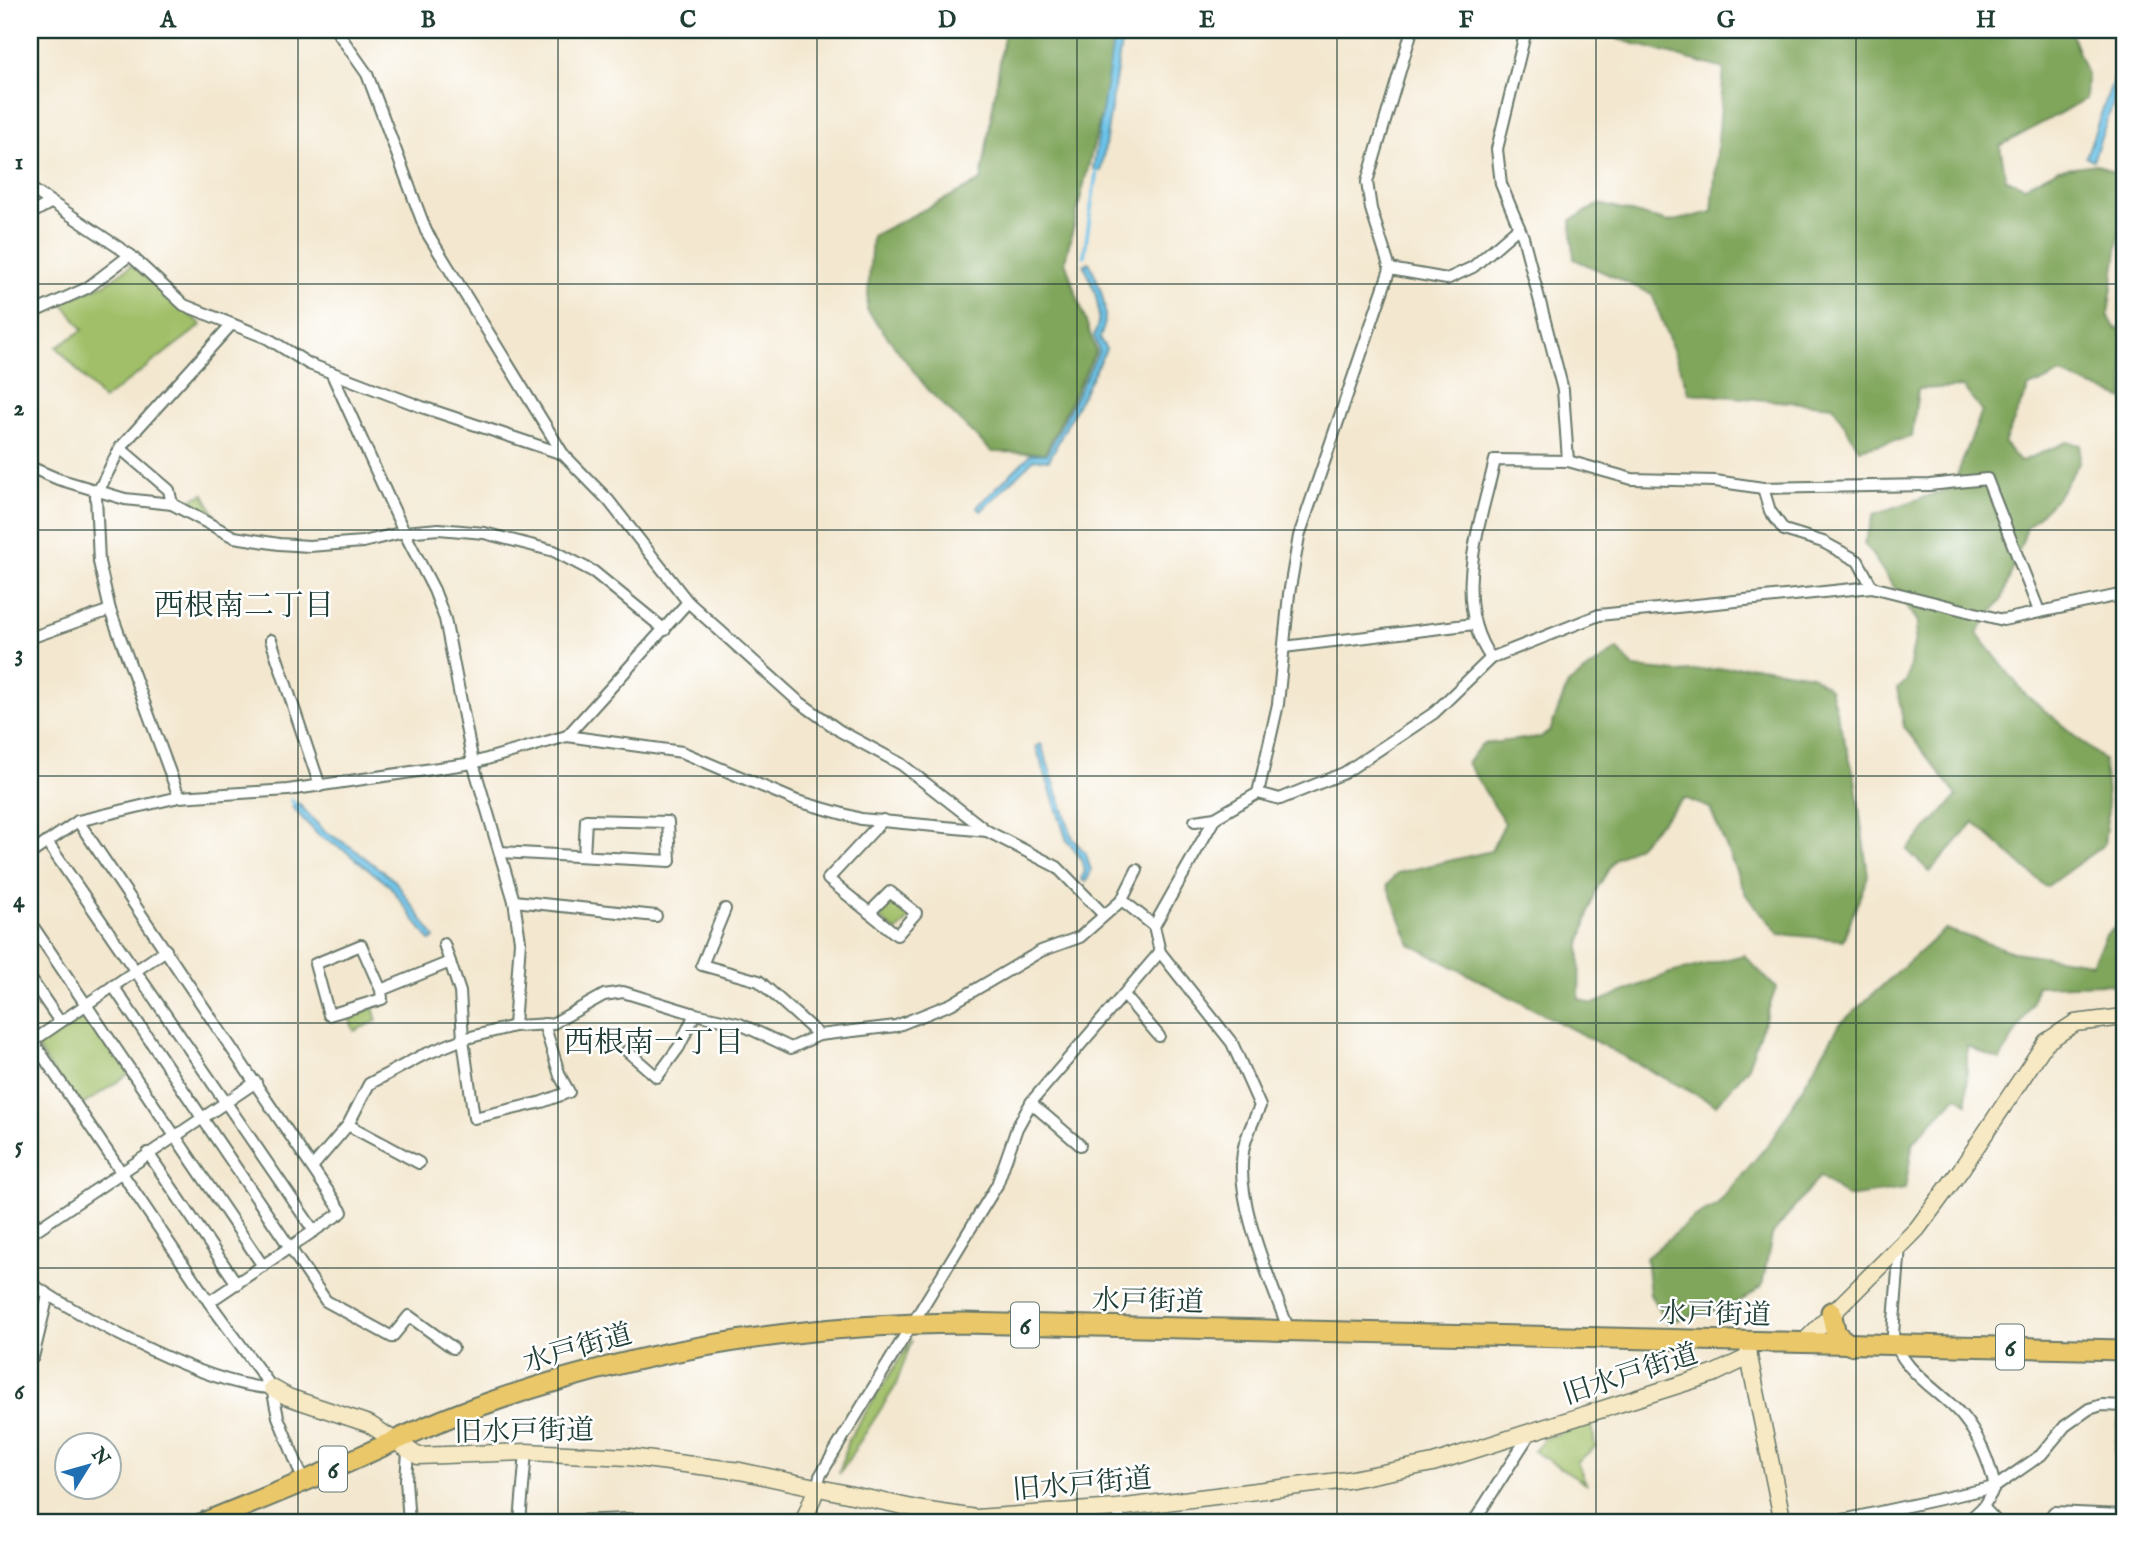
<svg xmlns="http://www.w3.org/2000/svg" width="2154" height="1553" viewBox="0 0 2154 1553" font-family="'IM FELL English','Noto Serif JP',serif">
<rect width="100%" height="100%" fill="#fff"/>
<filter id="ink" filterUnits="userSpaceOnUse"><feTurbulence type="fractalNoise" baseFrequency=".0143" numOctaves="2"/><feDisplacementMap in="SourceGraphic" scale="14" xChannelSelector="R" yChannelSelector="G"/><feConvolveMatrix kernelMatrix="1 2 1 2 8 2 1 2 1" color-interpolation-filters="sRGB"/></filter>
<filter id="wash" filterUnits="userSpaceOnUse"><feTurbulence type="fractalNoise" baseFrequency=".00686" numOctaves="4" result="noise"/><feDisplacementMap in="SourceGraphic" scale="28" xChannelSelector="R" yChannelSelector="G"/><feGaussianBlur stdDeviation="1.57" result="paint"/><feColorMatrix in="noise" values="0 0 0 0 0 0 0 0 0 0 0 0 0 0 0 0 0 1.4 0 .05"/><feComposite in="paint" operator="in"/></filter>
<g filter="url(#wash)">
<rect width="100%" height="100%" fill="#f3e7cf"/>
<!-- green -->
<g fill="#a0bf67" stroke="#607e4e" stroke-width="2">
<path d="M132,265L202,325L103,400L57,347L83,330L62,302L105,284Z"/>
<path d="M204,494L221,527L180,503Z"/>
<path d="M890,895L913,914L897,932L873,913Z"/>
<path d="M372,1004L377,1021L354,1031L347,1012Z"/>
<path d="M85,1008L130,1073L78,1108L34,1043Z"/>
<path d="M912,1340L895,1387L839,1474L848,1440Z"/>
<path d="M2124,1416V1448L2115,1452L2119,1420Z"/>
<path d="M1592,1421L1595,1447L1577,1462L1586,1483L1533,1451L1545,1438Z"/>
</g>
<!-- forest -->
<g fill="#80a65c" stroke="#507248" stroke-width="2">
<path d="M1005,30H1107L1115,58L1065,261L1096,351L1045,453L992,452L928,390L867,310L872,236L981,181Z"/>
<path d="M1614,30H2070L2087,75L2086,99L2000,146L2006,179L2025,186L2058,169L2097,164L2124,178V201L2108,315L2115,328L2124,329V399L2061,374L2029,387L2004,443L2020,462L2067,442L2081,445L2079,463L2058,496L2027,528L2002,599L1977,633L2025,694L2104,760L2108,810L2104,845L2046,887L1974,822L1930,872L1907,850L1957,796L1904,727L1897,688L1907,680L1918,622L1864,543L1874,514L1952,488L1982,411L1963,387L1918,389L1912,437L1859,449L1833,406L1689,393L1652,294L1574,259L1571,220L1600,204L1669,222L1712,212L1724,69L1617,39Z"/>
<path d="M1617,649L1635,668L1679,672L1754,666L1812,675L1830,689L1855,778L1868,876L1843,940L1779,934L1746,895L1710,808L1684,798L1638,846L1615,859L1595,892L1580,945L1579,999L1593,1004L1670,973L1744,955L1776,988L1747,1069L1716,1105L1410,944L1387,885L1398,873L1491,851L1505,823L1467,763L1482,744L1541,737L1550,731L1568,684Z"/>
<path d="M2124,920V988L2108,984L2037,986L2032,1004L2000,1060L1967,1046V1103L1957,1096L1913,1142L1905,1189L1847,1197L1820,1176L1772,1235L1762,1286L1735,1305L1667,1322L1650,1295L1646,1258L1693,1218L1717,1205L1771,1141L1840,1024L1945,929L2013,952L2092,963L2106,935Z"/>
</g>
<!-- water -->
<g fill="#6cc2e9" stroke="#46808e" stroke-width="2">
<path d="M1115,30H1122V37L1101,171L1093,169Z"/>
<path d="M2124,49V72L2093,160L2086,157Z"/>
<path d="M1089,262C1099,283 1113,316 1099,338L1106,349L1049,460L1034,459L981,511L977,507L1031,454H1047L1099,351L1094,336C1105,313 1094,286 1084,265Z"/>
<path d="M1041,744L1073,839L1086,854L1091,871L1086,882L1081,879L1085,871L1081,858L1067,841L1036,746Z"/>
<path d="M298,803L324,831L351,847L395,881L435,938L430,941L390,886L347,852L319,836L292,807Z"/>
</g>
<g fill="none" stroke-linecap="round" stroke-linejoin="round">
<!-- stream -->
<g stroke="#6cc2e9" stroke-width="3.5">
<path d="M1084,256L1097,168"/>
<path d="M291,800L297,807"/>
</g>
</g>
</g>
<g filter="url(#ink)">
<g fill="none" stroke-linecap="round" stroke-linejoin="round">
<!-- street casing -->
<g stroke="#69786a" stroke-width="14">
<g id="street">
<path d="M336,30L367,74L426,231L563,454L609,501L688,602L798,701L840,731L901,764L987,831L1057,867L1104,915"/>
<path d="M1526,30L1497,149L1501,184L1523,237L1563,390L1568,461"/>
<path d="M30,188L130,255L184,305L267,338L309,364L422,407L563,454"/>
<path d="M30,214L50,203"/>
<path d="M1390,269L1447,279L1473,267L1519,227"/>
<path d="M30,314L87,288L130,255"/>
<path d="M331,372L404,532L434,590L445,619L473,763L514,901L520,941L514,1026"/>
<path d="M120,448L169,490L172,504"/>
<path d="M30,467L58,479L125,499L172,504L234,537L279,544L309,546L363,542L404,532L439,529L484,533L554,551L594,572L665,630"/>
<path d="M1763,488L1770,511L1784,530L1823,542L1858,561L1872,587"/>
<path d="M30,638L110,610"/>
<path d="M271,640L320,786"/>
<path d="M1284,647L1474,624"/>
<path d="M1491,658C1450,601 1481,522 1495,460L1568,461L1632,479L1715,481L1763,488L1929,485L1987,479L2039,611"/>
<path d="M567,736L688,602"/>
<path d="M1258,793L1278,704L1289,594L1299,536L1390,269L1371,209L1367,182L1412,30"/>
<path d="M179,797L110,610L99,562L96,496L120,448L230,326"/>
<path d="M78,821L342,1212L209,1302"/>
<path d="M1195,821L1215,818L1258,793L1280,799L1344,773L1434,713L1491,658L1599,615L1872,587L2003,620L2124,594"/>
<path d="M47,842L314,1231"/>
<path d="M500,852L670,861L668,822L586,820L584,856"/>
<path d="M30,854L78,821L179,797L288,790L473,763L567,736L682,752L797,801L861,819L987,831"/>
<path d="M1122,900L1154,926"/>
<path d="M514,901L656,916"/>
<path d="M725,909L702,965L759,981L819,1035"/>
<path d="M869,913L890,892L916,913L897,935L828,879L883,820"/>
<path d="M30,922L263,1266"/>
<path d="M444,944L460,992L463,1039L474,1118L542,1102L569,1092L560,1076L544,1024"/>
<path d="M1160,952L1232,1043L1260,1106C1254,1120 1245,1137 1243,1152C1235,1204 1272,1283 1289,1331"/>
<path d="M30,978L60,1022"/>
<path d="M113,986L326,1301L392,1337L409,1316L453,1348"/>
<path d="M381,990L361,945L315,964L329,1015L382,999L381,990L450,962"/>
<path d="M1124,995L1159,1036"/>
<path d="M30,1037L209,1302L272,1388L278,1417L304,1482"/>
<path d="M30,1043L166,950"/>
<path d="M627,1051L657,1077L679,1047L695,1014"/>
<path d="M1031,1103L1080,1145"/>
<path d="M348,1125L419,1163"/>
<path d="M148,1153L237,1284"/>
<path d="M313,1166L348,1125L369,1084L421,1056L463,1039L514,1026L552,1024L604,995L623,992L695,1014L740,1024L791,1048L819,1035L896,1026L951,1004L1041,951L1080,937L1122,900L1137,870"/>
<path d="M30,1216L38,1228"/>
<path d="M30,1234L256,1082"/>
<path d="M1900,1246L1893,1334C1900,1372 1941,1390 1963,1417C1980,1438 1989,1461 1995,1487L1983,1507L1966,1523"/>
<path d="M30,1283C83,1318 209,1387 272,1388"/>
<path d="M30,1358L33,1357L48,1295"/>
<path d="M408,1452L406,1480L409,1523"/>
<path d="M817,1487L820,1476L845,1434L997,1185L1017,1128L1032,1101L1160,952L1154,926L1215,818"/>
<path d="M1983,1507L1998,1523"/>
<path d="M1117,1508L1121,1523"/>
<path d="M520,1522L526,1452"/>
<path d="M520,1523L627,1519L688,1523"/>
<path d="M1473,1523L1531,1432"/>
<path d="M1829,1523L1995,1487L2041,1455L2065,1426L2089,1409L2102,1405L2124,1406"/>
<path d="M2046,1523L2054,1512L2122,1515"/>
<path d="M2124,1523V1489"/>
</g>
</g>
<!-- secondary casing -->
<g stroke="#69786a" stroke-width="19">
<g id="secondary">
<path d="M1803,1343L1917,1229L1960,1171L2046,1042L2075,1023L2124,1017"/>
<path d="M1749,1357L1783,1523"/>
<path d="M272,1388L288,1397L369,1424L418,1456L526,1452L629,1457L740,1471L922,1510L976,1518L1117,1508L1347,1480L1433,1463L1713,1374L1749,1357L1748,1342"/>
<path d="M803,1523L817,1487"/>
</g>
</g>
<!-- highway casing -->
<g stroke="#69786a" stroke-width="23">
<g id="highway">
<path d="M1831,1312L1836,1334L1850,1345"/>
<path d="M203,1523C244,1506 285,1490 326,1472C380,1448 434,1421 491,1402C645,1348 802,1324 964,1323L2124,1350"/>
</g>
</g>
<!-- street -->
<use href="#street" stroke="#fff" stroke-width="10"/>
<!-- secondary -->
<use href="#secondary" stroke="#f7e9c3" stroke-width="16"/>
<!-- highway -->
<use href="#highway" stroke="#eac769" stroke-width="19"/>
</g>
</g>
<!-- grid -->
<path fill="none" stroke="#1f3d34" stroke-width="2" stroke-opacity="0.55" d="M298,30V1523M558,30V1523M817,30V1523M1077,30V1523M1337,30V1523M1596,30V1523M1856,30V1523M30,284H2124M30,530H2124M30,776H2124M30,1023H2124M30,1268H2124"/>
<g text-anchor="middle" stroke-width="5" stroke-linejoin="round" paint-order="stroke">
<!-- shield labels -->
<g fill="#fff" stroke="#627771" stroke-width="2">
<rect x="1011" y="1302.5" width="28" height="45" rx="5"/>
<rect x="1996" y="1324.5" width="28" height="45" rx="5"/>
<rect x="319" y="1446.5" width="28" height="45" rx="5"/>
</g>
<g font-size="26" font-weight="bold" fill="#1f3d34">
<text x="1025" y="1334">6</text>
<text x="2010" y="1356">6</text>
<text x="333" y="1478">6</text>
</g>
<!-- street labels -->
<g font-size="28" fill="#1f3d34" stroke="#fff">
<text transform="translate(1148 1300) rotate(1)" y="10">水戸街道</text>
<text transform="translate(1715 1313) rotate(1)" y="10">水戸街道</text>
<text transform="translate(577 1347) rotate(-16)" y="10">水戸街道</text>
<text transform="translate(1630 1373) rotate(-18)" y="10">旧水戸街道</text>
<text transform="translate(524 1430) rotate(-1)" y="10">旧水戸街道</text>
<text transform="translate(1082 1483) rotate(-5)" y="10">旧水戸街道</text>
</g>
<!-- neighbourhood labels -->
<g font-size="30" fill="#1f3d34" stroke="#fff">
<text x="244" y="615">西根南二丁目</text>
<text x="654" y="1052">西根南一丁目</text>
</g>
</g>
<!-- margin -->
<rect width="2154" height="1553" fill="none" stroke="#fff" stroke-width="77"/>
<!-- north arrow -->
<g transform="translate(88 1466) rotate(53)"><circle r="33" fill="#ffffff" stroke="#a5b1ae" stroke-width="2"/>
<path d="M0-5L12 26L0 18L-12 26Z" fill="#1f6fb2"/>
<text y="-10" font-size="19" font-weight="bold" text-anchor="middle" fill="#1f3d34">N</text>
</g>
<rect x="38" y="38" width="2078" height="1476" fill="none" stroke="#1f3d34" stroke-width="2.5"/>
<g font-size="23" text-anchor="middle" font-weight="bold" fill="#1f3d34">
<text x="168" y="27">A</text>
<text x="428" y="27">B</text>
<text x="688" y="27">C</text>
<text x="947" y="27">D</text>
<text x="1207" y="27">E</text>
<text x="1466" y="27">F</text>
<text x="1726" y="27">G</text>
<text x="1986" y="27">H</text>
<text x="19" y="169">1</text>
<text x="19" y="415">2</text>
<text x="19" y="661">3</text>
<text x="19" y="907">4</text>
<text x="19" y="1153">5</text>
<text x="19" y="1399">6</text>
</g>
</svg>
